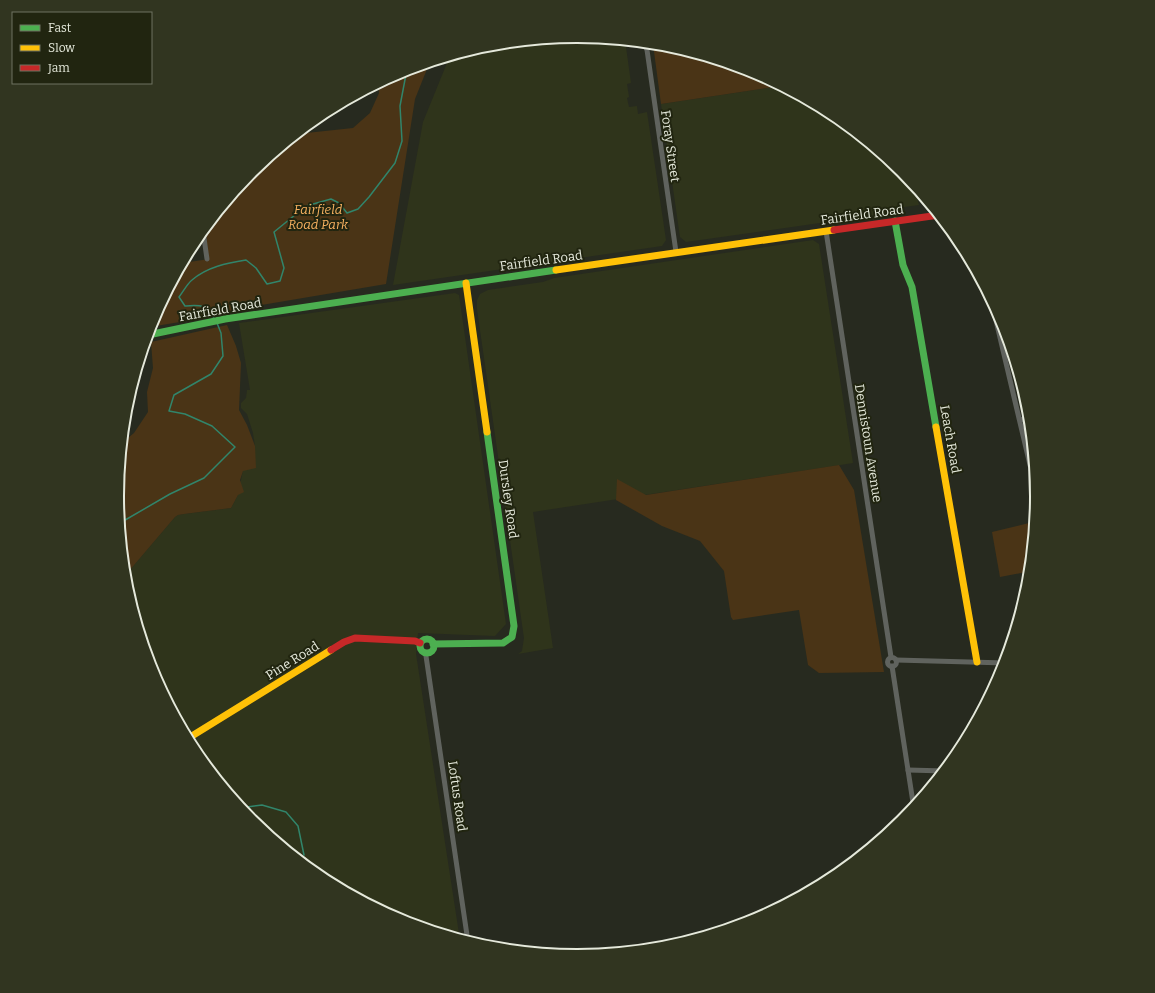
<svg xmlns="http://www.w3.org/2000/svg" width="1155" height="993" viewBox="0 0 1155 993" font-family="Bitter,serif">
<rect width="100%" height="100%" fill="#272a1f"/>
<!-- built -->
<g fill="#2f341b">
<path d="M578,36L624,41V44L626,47L631,83L627,84L629,97L627,98L629,107L637,106L638,114L647,112L666,240L662,246L393,285L423,122L447,63L465,52L488,45Z"/>
<path d="M781,86L834,114L903,171L924,197L917,198L919,205L875,211L876,215L686,242L680,237L661,104Z"/>
<path d="M813,240L819,244L853,463L533,512L553,648L518,654L522,651L524,638L477,309V300L480,294L488,290L543,282L554,278Z"/>
<path d="M455,293L459,295L506,624L495,636L418,633L416,654L460,940L401,922L321,879L252,822L194,752L152,673L126,586L125,581L129,571L175,517L178,515L184,514L231,508L238,495L243,470L255,446L253,433L247,414L241,408V403L246,398L247,390H250L239,323Z"/>
</g>
<!-- green -->
<g fill="#4a3416">
<path d="M653,44L668,45L754,71L781,86L661,104Z"/>
<path d="M432,62L429,64L415,99L386,284L243,308L227,314L150,327L152,320L172,285L173,281L183,263L209,259L205,228L252,171L297,134L353,128L370,113L379,93L378,83L401,71Z"/>
<path d="M227,325L236,346L241,363L239,410L247,425L255,446L256,468L243,471L240,480L244,492L238,495L231,508L184,514L178,515L175,517L129,571L125,581L117,496L122,443L134,433L148,412L147,392L153,368L151,342Z"/>
<path d="M839,465L854,490L884,672L819,673L808,665L799,610L733,620L731,617L724,571L700,541L662,526L616,500L617,479L646,495Z"/>
<path d="M1033,522L1035,530L1031,571L1000,577L992,532Z"/>
</g>
<g fill="none" stroke-linecap="round" stroke-linejoin="round">
<!-- stream -->
<g stroke="#31856b" stroke-width="1.5">
<path d="M214,318C208,304 199,305 185,306L179,297C183,292 187,284 192,280C207,267 227,263 246,260L256,268L267,284L280,281L284,268L274,232L306,206L331,199L339,203L347,213L358,209L369,197L395,163L402,141L400,106L407,69"/>
<path d="M120,523L170,494L204,478L235,447L212,426L185,414L169,411L174,395L211,374L223,356L221,333L217,323"/>
<path d="M240,808L262,805L286,812L298,826L304,855"/>
</g>
<!-- street -->
<g stroke="#60635e" stroke-width="5">
<path d="M644,43L647,50L676,252"/>
<path d="M203,231L207,259"/>
<path d="M826,231L891,657"/>
<path d="M990,295L1038,499"/>
<path d="M1020,420L1030,418"/>
<path d="M426,653V656L468,942"/>
<circle cx="892" cy="662" r="4.5"/>
<path d="M896,660L1006,663"/>
<path d="M892,666L914,809"/>
<path d="M908,770L945,771"/>
</g>
<!-- fast -->
<g stroke="#4caf50" stroke-width="7">
<path d="M895,221L903,265L912,287L936,427"/>
<path d="M148,335L225,319L556,270"/>
<circle cx="427" cy="646" r="7"/>
<path d="M433,644L503,643L512,637L514,626L487,432"/>
</g>
<!-- slow -->
<g stroke="#ffc107" stroke-width="7">
<path d="M556,270L834,230"/>
<path d="M466,283L487,432"/>
<path d="M936,427L977,662"/>
<path d="M187,739L331,650"/>
</g>
<!-- jam -->
<g stroke="#c62828" stroke-width="7">
<path d="M834,230L939,215"/>
<path d="M331,650L344,642L355,638L415,641L420,643"/>
</g>
</g>
<g text-anchor="middle" stroke-width="4" stroke-linejoin="round" paint-order="stroke">
<!-- street labels -->
<g font-size="13" fill="#e5e9db" stroke="#212510">
<text transform="translate(671 146) rotate(82)" y="5">Foray Street</text>
<text transform="translate(862 214) rotate(-8)" y="5">Fairfield Road</text>
<text transform="translate(541 260) rotate(-8)" y="5">Fairfield Road</text>
<text transform="translate(220 309) rotate(-10)" y="5">Fairfield Road</text>
<text transform="translate(951 439) rotate(80)" y="5">Leach Road</text>
<text transform="translate(869 443) rotate(81)" y="5">Dennistoun Avenue</text>
<text transform="translate(509 499) rotate(82)" y="5">Dursley Road</text>
<text transform="translate(292 660) rotate(-32)" y="5">Pine Road</text>
<text transform="translate(458 796) rotate(82)" y="5">Loftus Road</text>
</g>
<!-- park labels -->
<g font-size="13" font-style="italic" fill="#f6b160" stroke="#212510">
<text x="318" y="214">Fairfield<tspan x="318" dy="15">Road Park</tspan></text>
</g>
</g>
<!-- crop -->
<path d="M0 0H1155V993H0ZM124 496a453 453 0 1 1 906 0a453 453 0 1 1-906 0Z" fill="#313520" fill-rule="evenodd"/>
<path fill="none" stroke="#e5e9db" stroke-width="2" d="M124 496a453 453 0 1 1 906 0a453 453 0 1 1-906 0Z"/>
<!-- legend -->
<rect x="12" y="12" width="140" height="72" fill="#212510" stroke="#6f7361"/>
<rect x="20" y="25" width="20" height="6" fill="#4caf50" stroke="#6f7361"/>
<text x="48" y="32" font-size="12" fill="#e5e9db">Fast</text>
<rect x="20" y="45" width="20" height="6" fill="#ffc107" stroke="#6f7361"/>
<text x="48" y="52" font-size="12" fill="#e5e9db">Slow</text>
<rect x="20" y="65" width="20" height="6" fill="#c62828" stroke="#6f7361"/>
<text x="48" y="72" font-size="12" fill="#e5e9db">Jam</text>
</svg>
